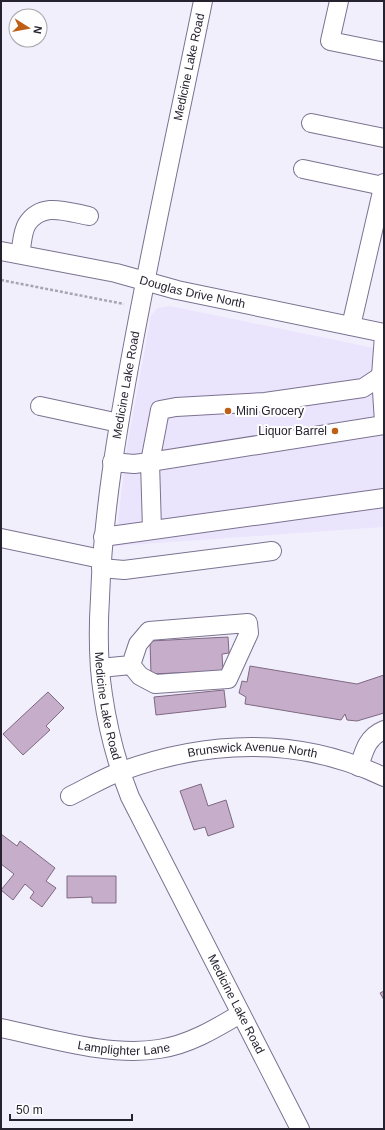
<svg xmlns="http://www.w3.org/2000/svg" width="385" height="1130" viewBox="0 0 385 1130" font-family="Arial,sans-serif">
<rect width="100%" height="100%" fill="#f2effd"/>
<!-- built -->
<path fill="#ebe4fd" d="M170,306L384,350V527L115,546L127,446L151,316L157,308Z"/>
<!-- building -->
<g fill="#c6aeca" stroke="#7e6882">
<path d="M228,637L229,653L222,654L223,671L151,674L150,641Z"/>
<path d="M250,666L357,684L384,675V713L357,721L347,720L345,714L341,720L245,704L246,697L239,693L242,681L247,682Z"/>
<path d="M224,690L226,707L156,715L154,697Z"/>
<path d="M48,692L64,708L46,726L50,730L23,755L3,734Z"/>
<path d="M201,784L208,806L226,800L234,827L208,836L205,827L194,830L180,791Z"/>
<path d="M1,834L17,846L20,841L55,868L46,881L56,888L42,907L30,898L34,892L25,884L13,900L1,890L14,874L1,864Z"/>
<path d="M67,876H116V903H92V897L67,898Z"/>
<path d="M384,991V1000L380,993Z"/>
</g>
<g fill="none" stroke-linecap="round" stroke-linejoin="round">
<!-- minor casing -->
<g stroke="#7b7290" stroke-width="20">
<g id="minor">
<path id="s1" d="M203,1C180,114 155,227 134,340C118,426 103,510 100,598C98,630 98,663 103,695C108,730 117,764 130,797L300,1129"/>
<path d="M339,1L330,41L384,52"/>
<path d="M311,123L384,138"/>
<path d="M303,169L383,186"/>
<path id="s2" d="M1,251L116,273L177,290L384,333"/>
<path d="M20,254C22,246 22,232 27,224C42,201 67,212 89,216"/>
<path d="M351,326L384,183"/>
<path d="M384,335L381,376L384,422"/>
<path d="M381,376L363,388L265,402L176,407L160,410L150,462L384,425"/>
<path d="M40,406L119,423"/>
<path d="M112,462L134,464L150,462L152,529"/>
<path d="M103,537L384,498"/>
<path d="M1,538L101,559"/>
<path d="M101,568L124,570L272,551"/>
<path d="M100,668L131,665L140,676L155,684L228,679L249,633L248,623L149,631L138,644L131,665"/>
<path d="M359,767C364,751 367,737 384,730"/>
<path id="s3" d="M70,796C87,788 104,777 122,771C208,740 299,736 384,777"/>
<path id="s4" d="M1,1028C50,1038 109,1057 159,1049C188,1045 215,1029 240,1014"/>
</g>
</g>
<!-- path -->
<path stroke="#a8a5b2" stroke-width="2.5" stroke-dasharray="3 2" stroke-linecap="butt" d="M1,280L124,304"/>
<!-- minor -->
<use href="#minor" stroke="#fff" stroke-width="18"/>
</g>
<!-- markers -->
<g fill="#bd5f17" stroke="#fefefe" stroke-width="1.5">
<circle cx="228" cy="411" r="4"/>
<circle cx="335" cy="431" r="4"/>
</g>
<g text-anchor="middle" stroke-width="4" stroke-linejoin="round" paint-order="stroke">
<!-- street labels -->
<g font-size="12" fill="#26222f" stroke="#fefefe">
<text transform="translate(189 67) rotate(-78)" y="4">Medicine Lake Road</text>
<text dy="4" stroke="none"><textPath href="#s2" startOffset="196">Douglas Drive North</textPath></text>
<text transform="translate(126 385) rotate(-80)" y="4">Medicine Lake Road</text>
<text dy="4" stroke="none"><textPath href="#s1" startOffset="715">Medicine Lake Road</textPath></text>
<text dy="4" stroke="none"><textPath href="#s3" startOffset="191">Brunswick Avenue North</textPath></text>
<text dy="4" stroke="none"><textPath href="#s1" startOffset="1042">Medicine Lake Road</textPath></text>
<text dy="4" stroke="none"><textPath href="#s4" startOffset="125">Lamplighter Lane</textPath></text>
</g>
<!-- poi labels -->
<g font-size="12" fill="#26222f" stroke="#fefefe" text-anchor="start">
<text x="236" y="415">Mini Grocery</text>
<text x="327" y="435" text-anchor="end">Liquor Barrel</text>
</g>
</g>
<!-- border -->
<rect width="385" height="1130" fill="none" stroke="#26222f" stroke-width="4"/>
<!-- north arrow -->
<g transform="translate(28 28) rotate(101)"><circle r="19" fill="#fefefe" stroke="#a8a6ab"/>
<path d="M0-3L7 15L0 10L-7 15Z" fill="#bd5f17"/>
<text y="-6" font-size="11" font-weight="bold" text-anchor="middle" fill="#26222f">N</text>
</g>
<!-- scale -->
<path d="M10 1114v6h122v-6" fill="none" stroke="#26222f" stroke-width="2"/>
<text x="16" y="1114" font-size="12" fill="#26222f" stroke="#fefefe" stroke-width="3" paint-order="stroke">50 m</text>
</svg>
